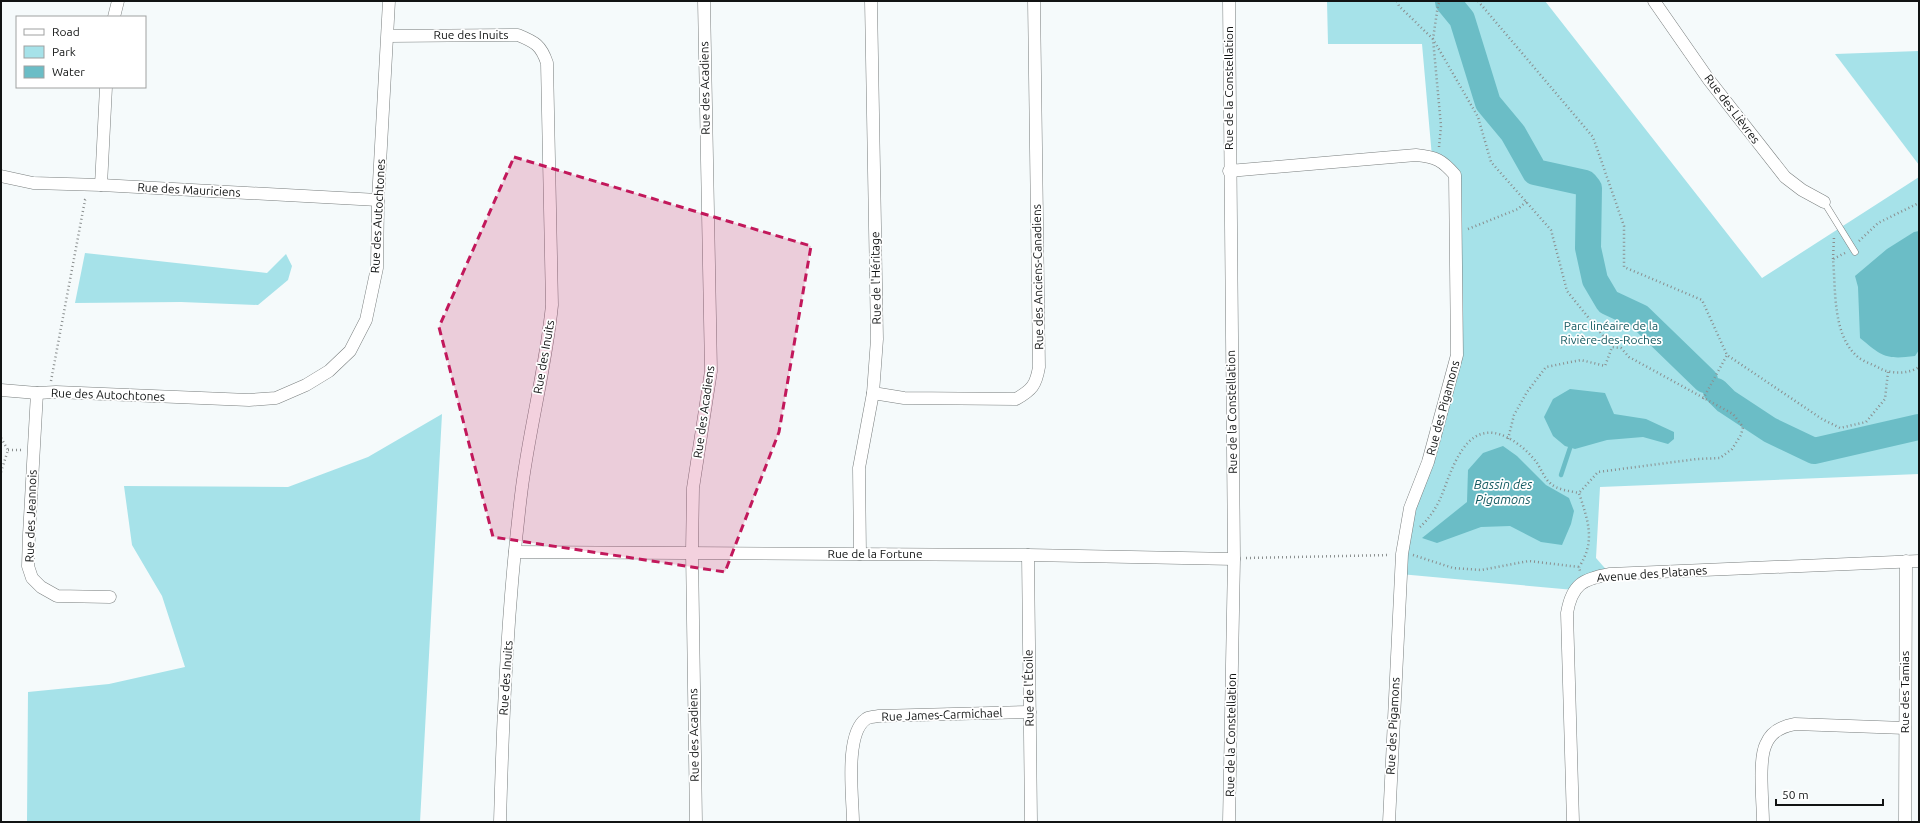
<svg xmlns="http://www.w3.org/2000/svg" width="1920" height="823" viewBox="0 0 1920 823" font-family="Ubuntu,sans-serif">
<rect width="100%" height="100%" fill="#f5fafb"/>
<!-- green -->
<g fill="#a6e2e9">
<path d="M1327,1H1545L1762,278L1919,177V474L1600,487L1596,558L1610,574L1574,590L1400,574L1402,554L1457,355L1455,175L1432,157L1422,44H1328Z"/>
<path d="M1919,51V165L1835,54Z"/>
<path d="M85,253L267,273L286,254L292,266L288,280L258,305L181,302L75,303Z"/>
<path d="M442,414L420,822H27L28,692L109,684L185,667L162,596L132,545L124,486L288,487L368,457Z"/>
</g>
<!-- water -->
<g fill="#6bbdc6">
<path d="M1919,231V350L1915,356C1885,360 1882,356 1860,338L1858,287L1855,276L1887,249L1914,232Z"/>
<path d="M1570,389L1605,393L1614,414L1646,419L1674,432V439L1668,444L1643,437L1607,440L1575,449L1565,446L1553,436L1544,417L1553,399Z"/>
<path d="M1503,446L1517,456L1546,485L1569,498L1574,511L1571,524L1562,545L1541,542L1510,526L1481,527L1437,543L1422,538L1467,502L1468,470L1483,453Z"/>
</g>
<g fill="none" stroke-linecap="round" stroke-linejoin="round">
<!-- stream -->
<path stroke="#6bbdc6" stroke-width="4.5" d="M1561,475L1570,448"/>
<!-- river -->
<g stroke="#6bbdc6" stroke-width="26">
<path d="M1448,2L1462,19L1488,103L1513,133L1535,172L1585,183L1589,188L1588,248L1595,280L1608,302L1640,317L1705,380"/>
<path d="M1716,391L1726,401L1770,430L1814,451L1919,427"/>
</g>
<!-- lane casing -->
<g stroke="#797e7e" stroke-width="7">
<path id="lane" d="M1824,202L1855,252"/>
</g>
<!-- street casing -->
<g stroke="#797e7e" stroke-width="13">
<g id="street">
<path d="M1229,1L1234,559L1229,822"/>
<path d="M1654,1L1709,80L1785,177L1802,190L1824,202"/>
<path d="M114,17L118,1"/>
<path d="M388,36L518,35C535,42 541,45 547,63L552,305C546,366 530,426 522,487C508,598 503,710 500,822"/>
<path d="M1229,171L1416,155C1436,157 1442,160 1455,175L1457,355L1428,462L1410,508L1402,554L1389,822"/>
<path d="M1,176L33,183L101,185L378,200"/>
<path d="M101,185L106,87"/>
<path d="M1,390L37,393L56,392L249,400L276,398L306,385L329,371L350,351L366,320L377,268L378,200L389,1"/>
<path d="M37,393L29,535L28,566L32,578L41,587L57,596L110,597"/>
<path d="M873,393L904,398L1016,399C1032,390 1036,385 1039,367L1034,1"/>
<path d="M515,552L1028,555L1234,559"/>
<path d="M860,554L859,468L873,393L877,339L871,1"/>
<path d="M1028,555L1031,822"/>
<path d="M696,822L692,552L693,488L711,371L704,1"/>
<path d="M853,822C853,799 844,734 866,719C868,717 874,717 878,716L1030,712"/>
<path d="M1573,822L1567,613C1572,584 1583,579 1610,574L1919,561"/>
<path d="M1763,822C1763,803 1758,760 1766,744C1771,732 1783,726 1795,724L1905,728"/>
<path d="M1905,822L1906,561"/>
</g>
</g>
<!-- path -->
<g stroke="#8a8e8e" stroke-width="2.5" stroke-dasharray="1 3" stroke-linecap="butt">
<path d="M1397,1L1399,6L1433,39L1478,117L1491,162L1551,230L1567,291L1612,347"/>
<path d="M1478,1L1593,137L1624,226V267L1702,300L1727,355L1822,419L1840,428L1866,422L1885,399L1888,372"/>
<path d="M1439,147L1441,126L1433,39L1438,5L1440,1"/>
<path d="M1468,229L1518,209L1527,201"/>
<path d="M1859,241L1878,223L1919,203"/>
<path d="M1845,253L1833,259C1836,291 1832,336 1859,358C1865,362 1874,365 1881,369C1892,374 1909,374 1919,367"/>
<path d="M1833,259L1834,237"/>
<path d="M51,381L85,200L87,198"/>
<path d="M1703,399L1727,355"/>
<path d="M1,438L8,450L1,472"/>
<path d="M1508,439L1514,415L1527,392L1546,367L1581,360L1605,366L1612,347L1621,348L1629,357L1733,414L1743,427L1741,435L1732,449L1720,458L1697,459L1598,472L1579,493"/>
<path d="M8,450H23"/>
<path d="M1420,527C1428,520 1437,507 1441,497C1449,478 1460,436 1486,433C1504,430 1527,449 1537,463C1541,469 1545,479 1550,483C1557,490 1570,491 1579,493C1588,521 1596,541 1579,567"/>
<path d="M1413,555L1453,568L1481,570L1529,561L1579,567L1580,571"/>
<path d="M1246,558L1390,555"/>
</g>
<!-- lane -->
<use href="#lane" stroke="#fff" stroke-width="6"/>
<!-- street -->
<use href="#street" stroke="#fff" stroke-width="12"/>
</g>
<!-- marked area -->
<path fill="#c2185b" fill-opacity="0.2" stroke="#c2185b" stroke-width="3" stroke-dasharray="8 5" stroke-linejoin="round" d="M514,157L811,246L779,432L725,572L493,537L439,327Z"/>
<g text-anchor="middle" stroke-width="3.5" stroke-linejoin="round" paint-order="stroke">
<!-- street labels -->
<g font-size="12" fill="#111313" stroke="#fff">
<text x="471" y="39">Rue des Inuits</text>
<text transform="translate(705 88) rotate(-91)" y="4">Rue des Acadiens</text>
<text transform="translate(1229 88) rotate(-90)" y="4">Rue de la Constellation</text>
<text transform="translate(1732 109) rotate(53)" y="4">Rue des Lièvres</text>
<text transform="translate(189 190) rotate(3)" y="4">Rue des Mauriciens</text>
<text transform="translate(378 216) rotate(-87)" y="4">Rue des Autochtones</text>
<text transform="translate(1038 277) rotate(-91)" y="4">Rue des Anciens-Canadiens</text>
<text transform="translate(876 278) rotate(-91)" y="4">Rue de l'Héritage</text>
<text transform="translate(544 357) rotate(-80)" y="4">Rue des Inuits</text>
<text transform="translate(108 395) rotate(2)" y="4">Rue des Autochtones</text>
<text transform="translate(1443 408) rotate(-75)" y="4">Rue des Pigamons</text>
<text transform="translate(704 412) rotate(-82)" y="4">Rue des Acadiens</text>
<text transform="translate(1232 412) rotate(-91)" y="4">Rue de la Constellation</text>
<text transform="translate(31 516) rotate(-88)" y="4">Rue des Jeannois</text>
<text x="875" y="558">Rue de la Fortune</text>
<text transform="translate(1652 574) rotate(-4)" y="4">Avenue des Platanes</text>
<text transform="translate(506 678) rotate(-86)" y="4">Rue des Inuits</text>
<text transform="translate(1029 688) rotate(-91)" y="4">Rue de l'Étoile</text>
<text transform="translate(1905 692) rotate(-90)" y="4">Rue des Tamias</text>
<text transform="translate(942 715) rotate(-2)" y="4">Rue James-Carmichael</text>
<text transform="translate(1393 726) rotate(-87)" y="4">Rue des Pigamons</text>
<text transform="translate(694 735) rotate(-91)" y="4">Rue des Acadiens</text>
<text transform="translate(1231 735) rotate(-89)" y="4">Rue de la Constellation</text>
</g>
<!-- park labels -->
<g font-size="12" fill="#145a61" stroke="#fff">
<text x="1611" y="330">Parc linéaire de la<tspan x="1611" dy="14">Rivière-des-Roches</tspan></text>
</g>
<!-- water labels -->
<g font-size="13" font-style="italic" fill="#125960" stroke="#fff">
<text x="1503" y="489">Bassin des<tspan x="1503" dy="15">Pigamons</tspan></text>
</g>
</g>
<!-- border -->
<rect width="1920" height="823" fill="none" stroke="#111313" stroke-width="4"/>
<!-- legend -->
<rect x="16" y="16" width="130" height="72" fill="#ffffff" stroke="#a0a1a1"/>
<rect x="24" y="29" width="20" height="6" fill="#ffffff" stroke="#a0a1a1"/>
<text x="52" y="36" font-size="12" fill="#111313">Road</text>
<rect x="24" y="46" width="20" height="12" fill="#a6e2e9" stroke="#a0a1a1"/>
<text x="52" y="56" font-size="12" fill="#111313">Park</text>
<rect x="24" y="66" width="20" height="12" fill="#6bbdc6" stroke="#a0a1a1"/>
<text x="52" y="76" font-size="12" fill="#111313">Water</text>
<!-- scale -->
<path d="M1776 799v6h107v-6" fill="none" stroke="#111313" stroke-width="2"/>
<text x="1782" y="799" font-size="12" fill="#111313" stroke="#ffffff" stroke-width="3" paint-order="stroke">50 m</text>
</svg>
